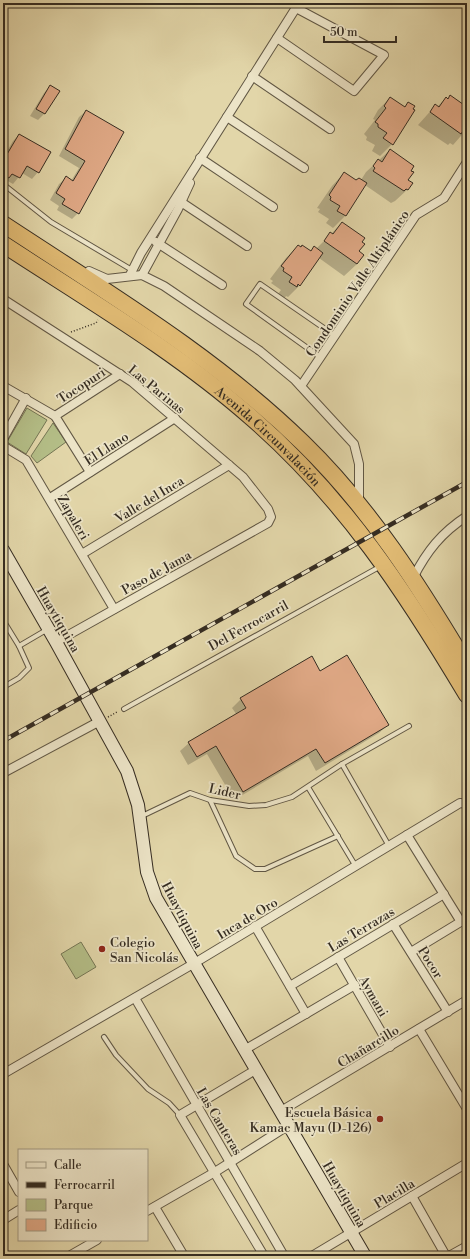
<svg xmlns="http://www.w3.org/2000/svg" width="470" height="1259" viewBox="0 0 470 1259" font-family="'Libre Bodoni',serif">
<rect width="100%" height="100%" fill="#e2d6a9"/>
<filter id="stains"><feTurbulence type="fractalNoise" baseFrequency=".005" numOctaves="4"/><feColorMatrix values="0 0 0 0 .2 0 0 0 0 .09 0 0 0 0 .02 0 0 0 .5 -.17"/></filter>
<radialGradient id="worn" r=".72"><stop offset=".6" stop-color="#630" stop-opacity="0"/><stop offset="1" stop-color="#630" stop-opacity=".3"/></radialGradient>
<!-- green -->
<g fill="#b4be87" stroke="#757654">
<path d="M27,408L47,420L26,454L7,442Z"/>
<path d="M53,423L66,442L37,463L31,456Z"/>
<path d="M81,942L96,967L76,979L61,954Z"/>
</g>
<!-- shadow -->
<g fill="#0003">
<path d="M51,86L58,91L44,114L38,120L30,116L44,93Z"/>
<path d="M390,98L404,107L408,104L392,144L380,156L372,151L375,145L366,140L367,137L364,134L375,120L373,119L378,110Z"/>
<path d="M446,98L467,107V129L453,145L450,143L448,145L418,125L435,106L437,107Z"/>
<path d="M86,111L123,133L78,213L72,219L57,210L59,206L50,200L59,184L66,178L71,181L79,168L59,156L79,117Z"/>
<path d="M19,135L38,172L32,179L22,173L13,184L6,180L3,183V158L13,141Z"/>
<path d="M390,150L410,171L407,181L408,189L395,201L391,203L365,185L345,216L333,228L326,223L329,219L318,212L320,209L317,208L332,186L344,173L356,181L361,180L366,172Z"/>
<path d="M342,223L361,242L357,264L344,276L319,258L300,285L288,297L286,296L284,299L278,294L281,290L271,283L273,281L270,279L286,258L298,246L310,252L314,248L316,249Z"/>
<path d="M320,672L388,725L379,733L316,771L308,756L234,800L207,754L188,765L180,751L189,743L237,715L232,708L241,699Z"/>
</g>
<!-- building -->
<g fill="#dfa885" stroke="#362d22">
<path d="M50,85L60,91L45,114L36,109Z"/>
<path d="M450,95L467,107V135L463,131L461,134L430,112L435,104L439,107L446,97L448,99Z"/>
<path d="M390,97L405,107L408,102L415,106L413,109L415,110L393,145L383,138L387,133L378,127V124L375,122L386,108L384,106Z"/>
<path d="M86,110L124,132L79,214L62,204L65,199L56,193L66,176L73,181L85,161L65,149Z"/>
<path d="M19,134L51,152L39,173L27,166L20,178L12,174L9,178L3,175V161Z"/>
<path d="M390,149L414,166L411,171L414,172L408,180L413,183L408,190L406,189L404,191L373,171L375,168L373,166L378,159L382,162Z"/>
<path d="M344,172L356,180L359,178L367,183L346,216L337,211L340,206L330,200L331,197L329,195Z"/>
<path d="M342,222L365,238L362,242L365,244L359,251L364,255L357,264L324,241L330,232L333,234Z"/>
<path d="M298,245L301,247L302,245L311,251L314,246L323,253L300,286L298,284L297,287L289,282L292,277L283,271L284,268L281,266Z"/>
<path d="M347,655L389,725L325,763L316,749L243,792L216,746L197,757L188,742L246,708L240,698L312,656L320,671Z"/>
</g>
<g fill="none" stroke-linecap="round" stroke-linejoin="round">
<!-- lane casing -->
<g stroke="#615744" stroke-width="6">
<g id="lane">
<path d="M3,184L51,222L132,270"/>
<path d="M320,357L246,304L260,284L334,335"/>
<path d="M3,620L19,646L29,668L19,678L7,685L3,679"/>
<path d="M19,646L48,629"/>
<path d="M124,709L381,566"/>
<path d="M342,764L389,846"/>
<path d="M308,787L355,865"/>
<path d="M210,800L236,856L255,869H265L338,836"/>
<path d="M142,816L190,793L210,800L249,806L266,805L292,797L342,764L409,726"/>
<path d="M104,1037L116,1055L148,1089L169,1103L180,1115"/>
</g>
</g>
<!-- street casing -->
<g stroke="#615744" stroke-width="10">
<g id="street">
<path d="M277,38L354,91L384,55L296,8"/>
<path d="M252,76L330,129"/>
<path d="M227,117L304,168"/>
<path d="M200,158L273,207"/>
<path d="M178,200L247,246"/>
<path d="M156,242L222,285"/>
<path d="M89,271L107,279L142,275L164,286L260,351L295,380L354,444L359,464V503"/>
<path d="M130,275L141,253L299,3"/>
<path d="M142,275L178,209L190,183"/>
<path d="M3,299L132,382L243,477L268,509L271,517L268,523L56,642"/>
<path d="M3,386L55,416L90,472"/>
<path d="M301,386L416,215L444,198L467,162"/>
<path d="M55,416L120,374"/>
<path d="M3,439L26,398"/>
<path d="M3,446L26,460L114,609"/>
<path d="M50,498L175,418"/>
<path d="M82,554L229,465"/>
<path d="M413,578C427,551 441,533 467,516"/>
<path d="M3,773L100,721"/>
<path d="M407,835L461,922"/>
<path d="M393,924L448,1012"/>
<path d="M255,926L306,1014"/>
<path d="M411,952L467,918"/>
<path d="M338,957L390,1047"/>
<path d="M290,986L444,894"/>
<path d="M135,998L284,1256"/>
<path d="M419,1029L467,1109"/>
<path d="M246,1049L355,985"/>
<path d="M257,1069L180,1115L264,1256"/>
<path d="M3,1074L193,964L460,803L467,804"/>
<path d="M281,1111L467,1000"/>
<path d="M3,1164L19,1192"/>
<path d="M412,1196L446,1256"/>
<path d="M155,1207L184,1256"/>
<path d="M147,1211L215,1172L289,1125"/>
<path d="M3,1220L19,1210"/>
<path d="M69,1256L97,1240"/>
<path d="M312,1256L467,1163"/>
<path d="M449,1256L467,1246"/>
</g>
</g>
<!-- secondary casing -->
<g stroke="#362d22" stroke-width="14">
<path id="secondary" d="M3,550L56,642L127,771L138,805L147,872L156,898L365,1256"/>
</g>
<!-- highway casing -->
<g stroke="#362d22" stroke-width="18">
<g id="highway">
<path d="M3,224C106,292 214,356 303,443C370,508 420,587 467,666"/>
<path id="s1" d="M3,244C87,299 176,351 252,418C344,498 405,591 467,695"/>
</g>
</g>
<!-- path -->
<g stroke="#362d22" stroke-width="1.5" stroke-dasharray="1 2" stroke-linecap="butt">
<path d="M71,332L96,323L98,320"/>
<path d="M108,717L117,712"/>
</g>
<!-- lane -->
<use href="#lane" stroke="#ece4c7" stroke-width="4"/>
<!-- street -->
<use href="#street" stroke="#ece4c7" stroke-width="8"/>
<!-- secondary -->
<use href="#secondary" stroke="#ece4c7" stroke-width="12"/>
<!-- highway -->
<use href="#highway" stroke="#e1bb74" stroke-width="16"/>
<!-- rail casing -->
<g stroke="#362d22" stroke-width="4.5">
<path id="rail" d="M3,741L467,482"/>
</g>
<!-- rail -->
<use href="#rail" stroke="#ece4c7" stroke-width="3" stroke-dasharray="9" stroke-linecap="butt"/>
</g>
<!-- markers -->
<g fill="#8f2418" stroke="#ece4c7" stroke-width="1.5">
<circle cx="102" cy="949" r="4"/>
<circle cx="380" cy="1119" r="4"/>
</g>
<g text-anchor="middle" stroke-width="3.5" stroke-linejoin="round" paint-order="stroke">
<!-- street labels -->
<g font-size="13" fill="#362d22" stroke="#ece4c7">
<text transform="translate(357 283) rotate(-56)" y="5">Condominio Valle Altiplánico</text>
<text transform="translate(81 385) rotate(-33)" y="5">Tocopuri</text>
<text transform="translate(157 389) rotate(39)" y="5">Las Parinas</text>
<text dy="5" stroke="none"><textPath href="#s1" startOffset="328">Avenida Circunvalación</textPath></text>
<text transform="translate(106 448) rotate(-33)" y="5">El Llano</text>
<text transform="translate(149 499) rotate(-31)" y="5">Valle del Inca</text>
<text transform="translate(74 517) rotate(60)" y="5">Zapaleri</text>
<text transform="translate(156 572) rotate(-29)" y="5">Paso de Jama</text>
<text transform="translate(59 619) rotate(60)" y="5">Huaytiquina</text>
<text transform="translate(248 625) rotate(-29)" y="5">Del Ferrocarril</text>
<text transform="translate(225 791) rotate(13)" y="5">Lider</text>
<text transform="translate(183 915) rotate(62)" y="5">Huaytiquina</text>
<text transform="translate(247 918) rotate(-31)" y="5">Inca de Oro</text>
<text transform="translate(361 929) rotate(-31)" y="5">Las Terrazas</text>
<text transform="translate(431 962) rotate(58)" y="5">Pocor</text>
<text transform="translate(374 996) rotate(60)" y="5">Aymani</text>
<text transform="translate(368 1046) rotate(-31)" y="5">Chañarcillo</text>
<text transform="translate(220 1121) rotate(59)" y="5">Las Canteras</text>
<text transform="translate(394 1193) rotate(-31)" y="5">Placilla</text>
<text transform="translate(345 1194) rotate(60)" y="5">Huaytiquina</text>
</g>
<!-- poi labels -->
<g font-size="13" fill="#362d22" stroke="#ece4c7" text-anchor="start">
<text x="110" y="947">Colegio<tspan x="110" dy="15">San Nicolás</tspan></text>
<text x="372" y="1117" text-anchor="end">Escuela Básica<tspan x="372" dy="15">Kamac Mayu (D-126)</tspan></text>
</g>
</g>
<!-- margin -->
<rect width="470" height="1259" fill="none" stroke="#e2d6a9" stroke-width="16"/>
<rect x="4" y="4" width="462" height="1251" fill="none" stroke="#362d22" stroke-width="2"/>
<rect x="8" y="8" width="454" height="1243" fill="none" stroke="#362d22"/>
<!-- legend -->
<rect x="18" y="1149" width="130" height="92" fill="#ece4c7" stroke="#a39b85"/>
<rect x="26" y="1162" width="20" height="6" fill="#ece4c7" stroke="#a39b85"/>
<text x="54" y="1169" font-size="12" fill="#362d22">Calle</text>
<rect x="26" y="1182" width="20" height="6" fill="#362d22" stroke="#a39b85"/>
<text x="54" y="1189" font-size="12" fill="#362d22">Ferrocarril</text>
<rect x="26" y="1199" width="20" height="12" fill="#b4be87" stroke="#a39b85"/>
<text x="54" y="1209" font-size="12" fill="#362d22">Parque</text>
<rect x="26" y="1219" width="20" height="12" fill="#dfa885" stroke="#a39b85"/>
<text x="54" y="1229" font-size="12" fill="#362d22">Edificio</text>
<!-- scale -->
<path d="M324 36v6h72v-6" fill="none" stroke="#362d22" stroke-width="2"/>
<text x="330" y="36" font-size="12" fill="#362d22" stroke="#ece4c7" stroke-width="3" paint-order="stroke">50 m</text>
<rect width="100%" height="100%" filter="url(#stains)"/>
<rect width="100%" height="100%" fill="url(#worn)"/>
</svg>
